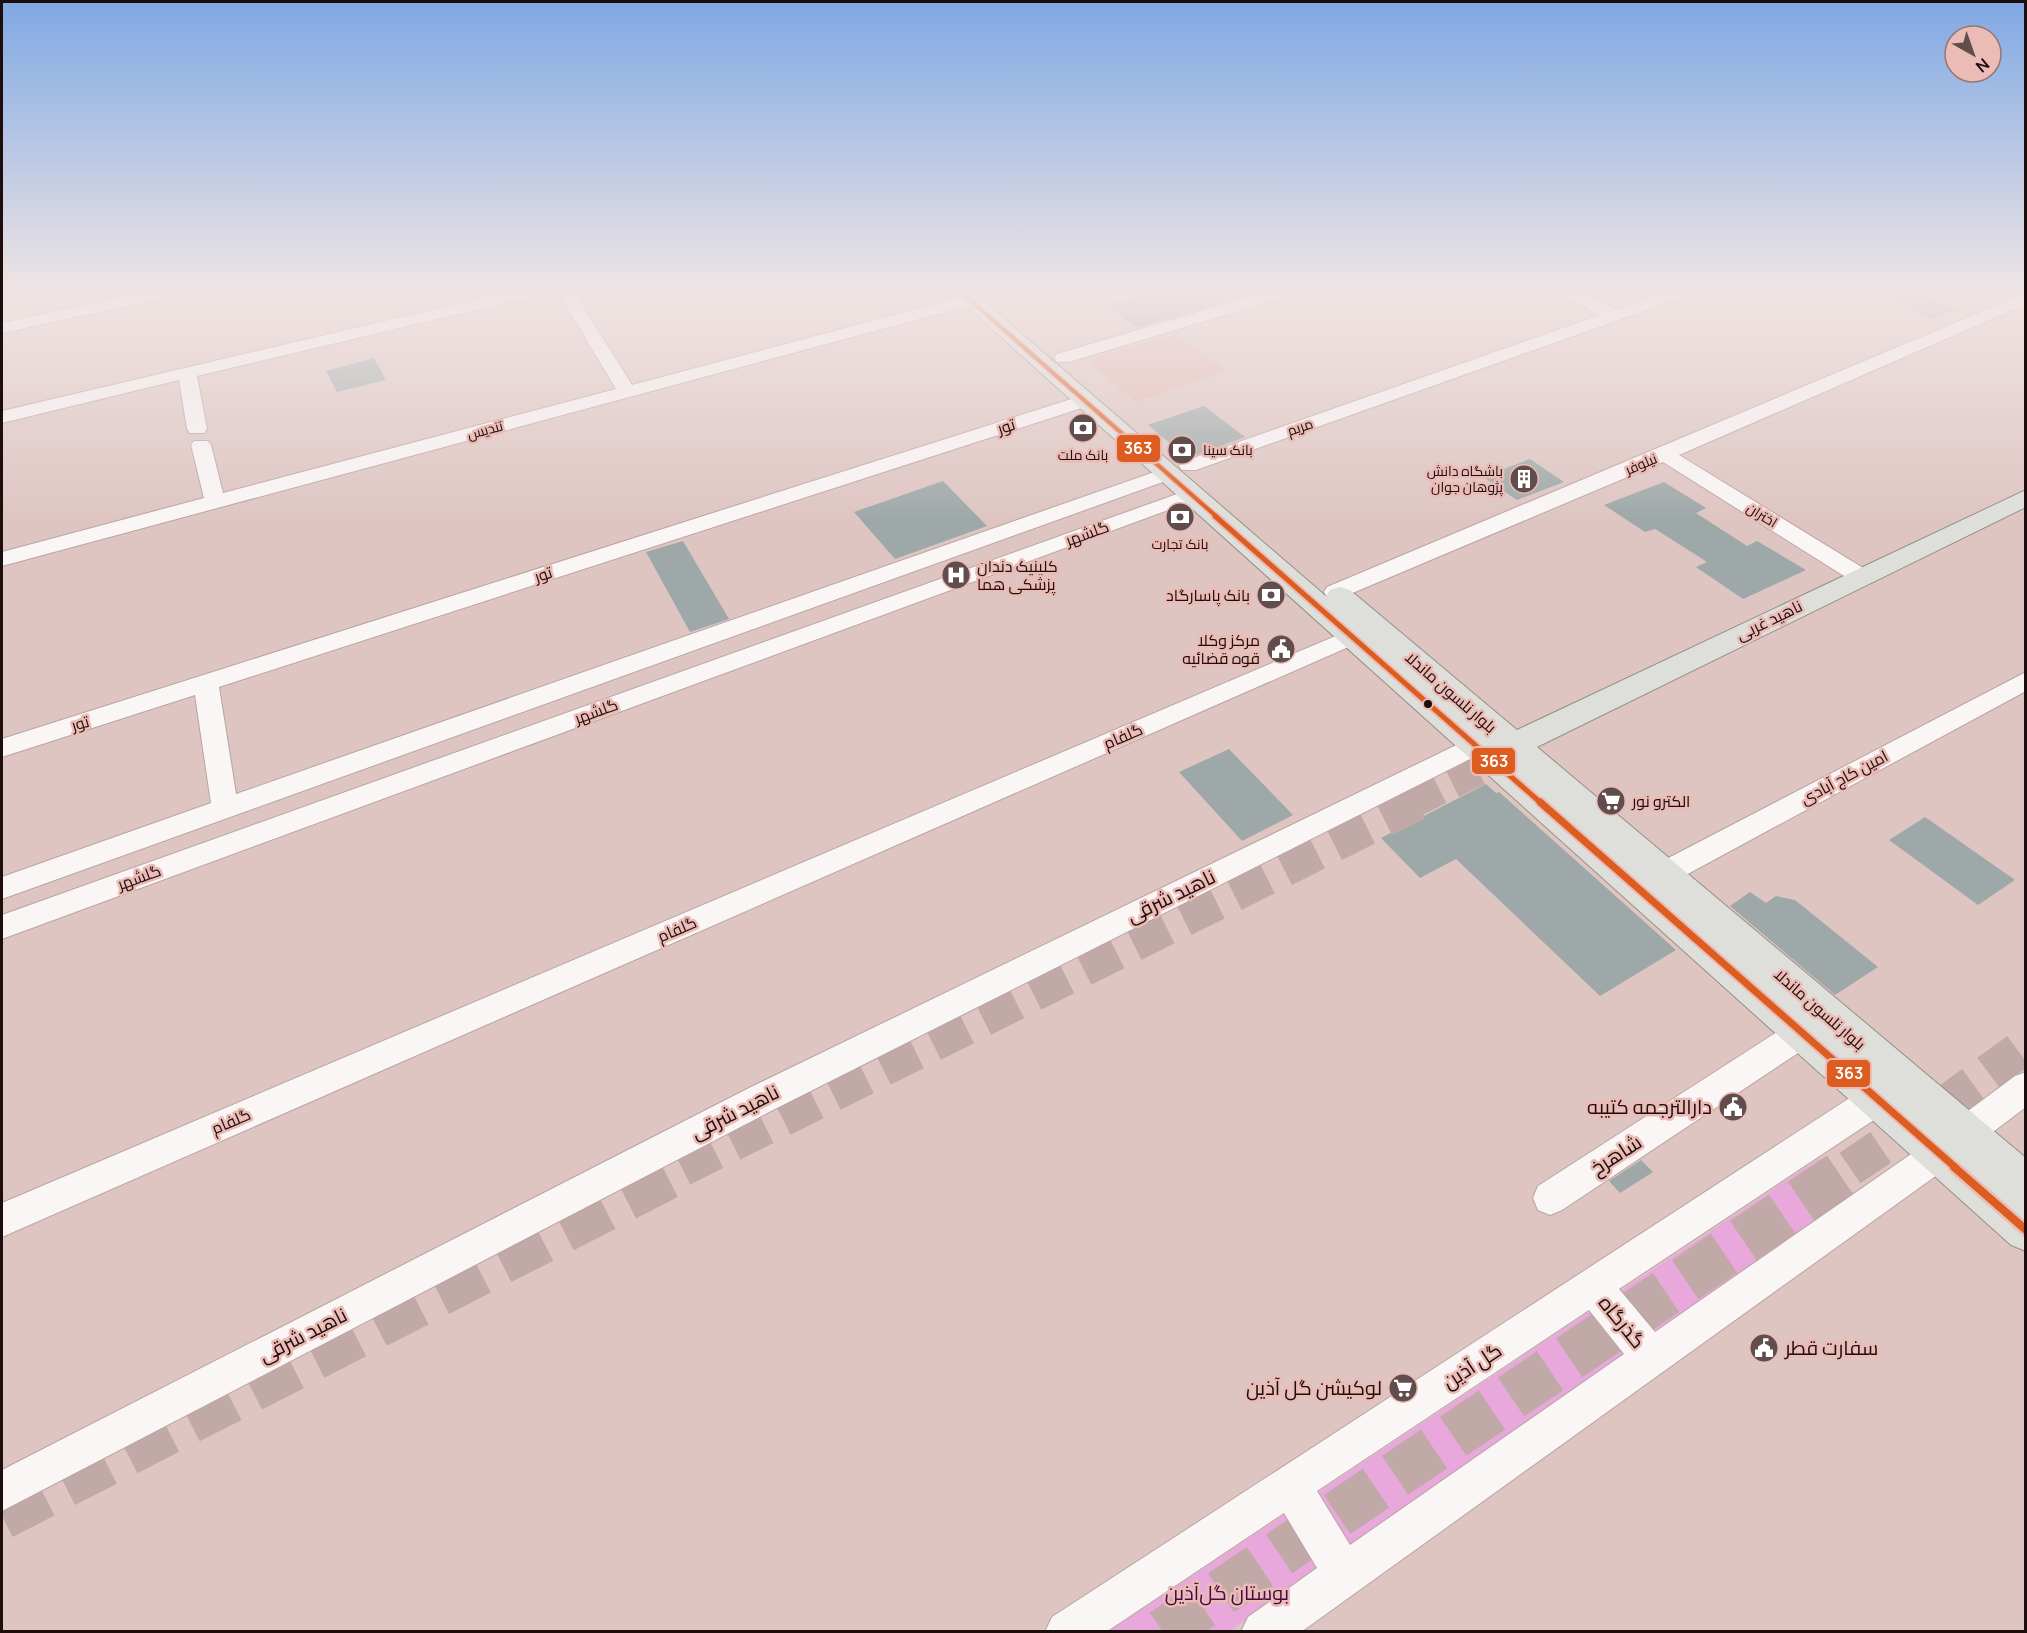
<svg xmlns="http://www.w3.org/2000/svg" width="2027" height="1633" viewBox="0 0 2027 1633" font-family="Manrope,Cairo,sans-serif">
<rect width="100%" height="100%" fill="#dec5c2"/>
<!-- built -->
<path fill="#e2b8b3" d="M1174,334L1228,371L1136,402L1092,364L1094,357Z"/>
<!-- green -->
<path fill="#e8a8db" d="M1819,1159L1859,1198L1230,1631L1108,1632Z"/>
<!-- building -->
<g fill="#9ea8a9">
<path d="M1154,292H1238L1239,298L1136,328L1107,305Z"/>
<path d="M1915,292L1958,310L1931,319L1881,293Z"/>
<path d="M374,358L386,380L337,392L326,371Z"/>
<path d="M1204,406L1245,437L1188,458L1148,425Z"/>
<path d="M1530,459L1564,482L1517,500L1483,477Z"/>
<path d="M943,481L987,526L895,559L854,512Z"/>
<path d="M1664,482L1706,508L1696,513L1747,546L1757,541L1806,570L1743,599L1696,567L1707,562L1655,529L1645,532L1604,505Z"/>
<path d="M683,541L729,619L690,632L646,552Z"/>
<path d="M1229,749L1293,815L1242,841L1179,772Z"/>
<path d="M1486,784L1496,793L1499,792L1676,950L1600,996L1456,859L1420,878L1381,838Z"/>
<path d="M1925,817L2015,880L1978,905L1889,840Z"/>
<path d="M1750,892L1766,903L1776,896L1795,900L1878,967L1835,995L1730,906Z"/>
<path d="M1641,1160L1653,1172L1620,1193L1609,1181Z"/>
</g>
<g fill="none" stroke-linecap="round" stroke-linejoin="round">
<!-- highway-tunnel-far2 -->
<path stroke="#c1a9a7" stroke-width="29" stroke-dasharray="29 14" stroke-linecap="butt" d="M1414,803L1521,750"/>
<!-- highway-tunnel-far1 -->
<g stroke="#c1a9a7" stroke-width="37" stroke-dasharray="37 19" stroke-linecap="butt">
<path d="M682,1168L1417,802"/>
<path d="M1850,1168L1954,1098L2026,1045"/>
</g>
<!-- highway-tunnel -->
<g stroke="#c1a9a7" stroke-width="47" stroke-dasharray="47 23" stroke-linecap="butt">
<path d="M2,1516L685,1167"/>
<path d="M1163,1632L1852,1167"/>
</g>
<!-- minor casing -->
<g stroke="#b8a4a2" stroke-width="2">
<g id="minor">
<path d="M144,292H176L168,297L2,333V323Z"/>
<path d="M508,292H538L530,297L197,376L207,429L204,433H190L187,429L179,380L2,423V411Z"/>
<path d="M558,292H574L632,385L969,295L977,300L975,304L2,566V552L204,498L191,445L194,441H208L211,445L223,493L616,389Z"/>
<path d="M1266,292H1293L1291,295L1069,362H1057L1054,358L1057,354Z"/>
<path d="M1561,292H1582L1616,310L1666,292H1691L1689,295L1196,470H1182L1179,466L1182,462L1600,315Z"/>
<path d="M2026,293V304L1679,455L1868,571L1871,576L1868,581L1860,583L1852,581L1663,462L1343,597L1335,599L1327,597L1324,592L1327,587Z"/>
<path d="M1084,395L1091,397L1093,401L1091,405L219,687L236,794L1160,470H1174L1177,474L1174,478L2,899V877L211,803L195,695L2,757V739Z"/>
<path d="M1191,489L1198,491L1201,495L1198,499L2,939V915Z"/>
<path d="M1352,629L1360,632L1364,637L1360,642L2,1237V1203Z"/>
<path d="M2026,672V691L1673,882L1663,885L1653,882L1649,874L1653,866Z"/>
<path d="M1475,736L1484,738L1488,745L1484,752L773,1110L2,1511V1470L749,1088Z"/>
<path d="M1802,1019L1813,1023L1818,1033L1813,1043L1562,1210L1550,1215L1538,1210L1533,1198L1538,1186L1791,1023Z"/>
<path d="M2026,1072V1107L1977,1144L1965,1149L1953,1144L1948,1133L1953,1122L2015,1076Z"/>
<path d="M1877,1084L1889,1088L1893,1099L1889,1110L1619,1289L1655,1332L1927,1143L1939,1138L1951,1143L1956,1154L1951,1165L1301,1632H1241L1248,1617L1317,1568L1284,1513L1106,1632H1045L1052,1617L1865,1088ZM1589,1310L1624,1354L1350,1545L1317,1491Z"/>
</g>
</g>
<!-- major casing -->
<g stroke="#929086" stroke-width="2">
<path id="major" d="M951,292H973L1328,598L1326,596L1330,590L1340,587L1350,590L1517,730L2026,490V507L1537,747L2026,1158V1251L2011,1245Z"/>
</g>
<!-- minor -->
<use href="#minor" fill="#faf6f6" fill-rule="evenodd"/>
<!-- major -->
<use href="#major" fill="#dedfdb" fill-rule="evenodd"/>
<!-- bus-1-far3 casing -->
<g stroke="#ebbbb5" stroke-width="7">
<path id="bus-1-far3" d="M961,292L1217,517"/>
</g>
<!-- bus-1-far2 casing -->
<g stroke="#ebbbb5" stroke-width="9">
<path id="bus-1-far2" d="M1215,516L1541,803"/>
</g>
<!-- bus-1-far1 casing -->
<g stroke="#ebbbb5" stroke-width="11">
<path id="bus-1-far1" d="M1540,802L1956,1168"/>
</g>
<!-- bus-1 casing -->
<g stroke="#ebbbb5" stroke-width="13">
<path id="bus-1" d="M1954,1167L2026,1230"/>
</g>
<!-- bus-1-far3 -->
<use href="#bus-1-far3" stroke="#dd5c20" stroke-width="4"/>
<!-- bus-1-far2 -->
<use href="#bus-1-far2" stroke="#dd5c20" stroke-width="5"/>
<!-- bus-1-far1 -->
<use href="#bus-1-far1" stroke="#dd5c20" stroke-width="7"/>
<!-- bus-1 -->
<use href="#bus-1" stroke="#dd5c20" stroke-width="8"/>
</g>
<!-- sky -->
<linearGradient id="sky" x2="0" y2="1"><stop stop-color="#7fa8e4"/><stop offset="0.56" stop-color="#f0e5e4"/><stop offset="1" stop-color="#f0e5e4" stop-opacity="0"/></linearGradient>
<rect width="2027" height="521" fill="url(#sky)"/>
<!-- icons -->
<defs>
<g id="bank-disc" transform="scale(1.5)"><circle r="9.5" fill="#614d4c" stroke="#ebbbb5"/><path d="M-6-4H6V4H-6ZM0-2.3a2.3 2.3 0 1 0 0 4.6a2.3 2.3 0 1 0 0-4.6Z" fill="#fff"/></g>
<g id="building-disc" transform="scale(1.5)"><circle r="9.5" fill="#614d4c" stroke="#ebbbb5"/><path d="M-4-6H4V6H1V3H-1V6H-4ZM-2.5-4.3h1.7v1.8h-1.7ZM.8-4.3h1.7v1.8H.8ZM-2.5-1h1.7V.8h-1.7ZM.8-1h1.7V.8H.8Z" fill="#fff"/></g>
<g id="hospital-disc" transform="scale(1.5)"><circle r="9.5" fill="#614d4c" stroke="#ebbbb5"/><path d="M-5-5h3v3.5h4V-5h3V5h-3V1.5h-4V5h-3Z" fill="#fff"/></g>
<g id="civic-disc" transform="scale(1.5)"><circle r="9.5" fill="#614d4c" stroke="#ebbbb5"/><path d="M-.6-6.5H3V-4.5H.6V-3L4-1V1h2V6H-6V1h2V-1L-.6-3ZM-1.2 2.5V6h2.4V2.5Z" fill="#fff"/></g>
<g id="supermarket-disc" transform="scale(1.5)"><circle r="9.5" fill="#614d4c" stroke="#ebbbb5"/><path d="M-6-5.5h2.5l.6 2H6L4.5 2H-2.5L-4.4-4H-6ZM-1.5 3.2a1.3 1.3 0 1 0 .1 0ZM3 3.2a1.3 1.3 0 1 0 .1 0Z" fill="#fff"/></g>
</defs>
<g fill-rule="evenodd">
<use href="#bank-disc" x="1083" y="428"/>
<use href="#bank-disc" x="1182" y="450"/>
<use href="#building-disc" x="1524" y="479"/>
<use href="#bank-disc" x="1180" y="517"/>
<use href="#hospital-disc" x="956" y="575"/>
<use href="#bank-disc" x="1271" y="595"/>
<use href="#civic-disc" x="1281" y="649"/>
<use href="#supermarket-disc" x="1611" y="801"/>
<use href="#civic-disc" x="1733" y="1107"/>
<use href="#civic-disc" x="1764" y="1348"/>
<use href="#supermarket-disc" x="1403" y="1388"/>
</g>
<!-- markers -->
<circle fill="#1d0d0c" stroke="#ebbbb5" stroke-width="2" cx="1428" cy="704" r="5"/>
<g text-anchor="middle" stroke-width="5" stroke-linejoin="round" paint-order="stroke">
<!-- far-street labels -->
<g font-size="14" fill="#1d0d0c" stroke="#ebbbb5">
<text transform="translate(1300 427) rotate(-19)" y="5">مریم</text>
<text transform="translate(485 430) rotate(-15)" y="5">تندیس</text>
<text transform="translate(1641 464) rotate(-23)" y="5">نیلوفر</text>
<text transform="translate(1762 515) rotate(32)" y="5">اختران</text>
</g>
<!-- far-poi labels -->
<g font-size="14" fill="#1d0d0c" stroke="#ebbbb5">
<text x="1203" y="455" text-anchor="start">بانک سینا</text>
<text x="1083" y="460">بانک ملت</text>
<text x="1503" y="476" text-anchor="end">باشگاه دانش<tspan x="1503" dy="16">پژوهان جوان</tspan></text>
<text x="1180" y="549">بانک تجارت</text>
</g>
<!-- street labels -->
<g font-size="16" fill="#1d0d0c" stroke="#ebbbb5">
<text transform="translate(1006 426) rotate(-18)" y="6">تور</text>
<text transform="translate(1087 533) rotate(-20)" y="6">گلشهر</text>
<text transform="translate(543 574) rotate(-18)" y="6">تور</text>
<text transform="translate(1769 620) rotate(-26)" y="6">ناهید غربی</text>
<text transform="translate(1451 692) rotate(41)" y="6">بلوار نلسون ماندلا</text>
<text transform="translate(596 711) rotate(-20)" y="6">گلشهر</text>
<text transform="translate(80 723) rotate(-17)" y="6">تور</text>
<text transform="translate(1123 736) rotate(-23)" y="6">گلفام</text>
<text transform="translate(1844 777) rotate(-28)" y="6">امین کاج آبادی</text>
<text transform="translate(139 877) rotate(-20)" y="6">گلشهر</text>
<text transform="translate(677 929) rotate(-23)" y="6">گلفام</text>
<text transform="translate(1820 1009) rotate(41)" y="6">بلوار نلسون ماندلا</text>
<text transform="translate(231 1121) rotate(-23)" y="6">گلفام</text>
</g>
<!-- poi labels -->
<g font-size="16" fill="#1d0d0c" stroke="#ebbbb5" text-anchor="start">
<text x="977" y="572">کلینیک دندان<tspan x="977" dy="18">پزشکی هما</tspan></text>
<text x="1250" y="601" text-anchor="end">بانک پاسارگاد</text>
<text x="1260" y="646" text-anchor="end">مرکز وکلا<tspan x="1260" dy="18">قوه قضائیه</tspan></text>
<text x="1632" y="807">الكترو نور</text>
</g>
<!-- near-street labels -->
<g font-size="20" fill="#1d0d0c" stroke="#ebbbb5">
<text transform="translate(1171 896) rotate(-26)" y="7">ناهید شرقی</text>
<text transform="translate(735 1112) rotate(-27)" y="7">ناهید شرقی</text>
<text transform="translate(1616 1155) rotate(-33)" y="7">شاهرخ</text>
<text transform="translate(1622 1322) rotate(51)" y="7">گذرگاه</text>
<text transform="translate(303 1335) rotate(-27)" y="7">ناهید شرقی</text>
<text transform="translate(1472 1366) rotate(-33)" y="7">گل آذین</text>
</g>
<!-- near-poi labels -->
<g font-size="20" fill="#1d0d0c" stroke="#ebbbb5" text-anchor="end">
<text x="1712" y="1114">دارالترجمه کتیبه</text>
<text x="1785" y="1355" text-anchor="start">سفارت قطر</text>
<text x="1382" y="1395">لوکیشن گل آذین</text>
</g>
<!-- near-park labels -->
<g font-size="20" fill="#460947" stroke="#ebbbb5">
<text x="1227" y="1600">بوستان گل‌آذین</text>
</g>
</g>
<g stroke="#ebbbb5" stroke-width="2">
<rect x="1116" y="434" width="45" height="29" rx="6" fill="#dd5c20"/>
<rect x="1471" y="747" width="45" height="28" rx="6" fill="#dd5c20"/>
<rect x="1826" y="1059" width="45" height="29" rx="6" fill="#dd5c20"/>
</g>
<g font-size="16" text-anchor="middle" font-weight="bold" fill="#fff">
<text x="1138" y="454">363</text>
<text x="1494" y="767">363</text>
<text x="1849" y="1079">363</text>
</g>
<!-- border -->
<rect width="2027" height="1633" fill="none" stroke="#1d0d0c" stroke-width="6"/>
<!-- north arrow -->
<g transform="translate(1973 54) rotate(140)"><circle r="28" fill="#ebbbb5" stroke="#997571" stroke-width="1.5"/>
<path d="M0-4.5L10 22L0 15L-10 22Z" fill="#614d4c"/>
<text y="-9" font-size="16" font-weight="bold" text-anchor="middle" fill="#1d0d0c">N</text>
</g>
</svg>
